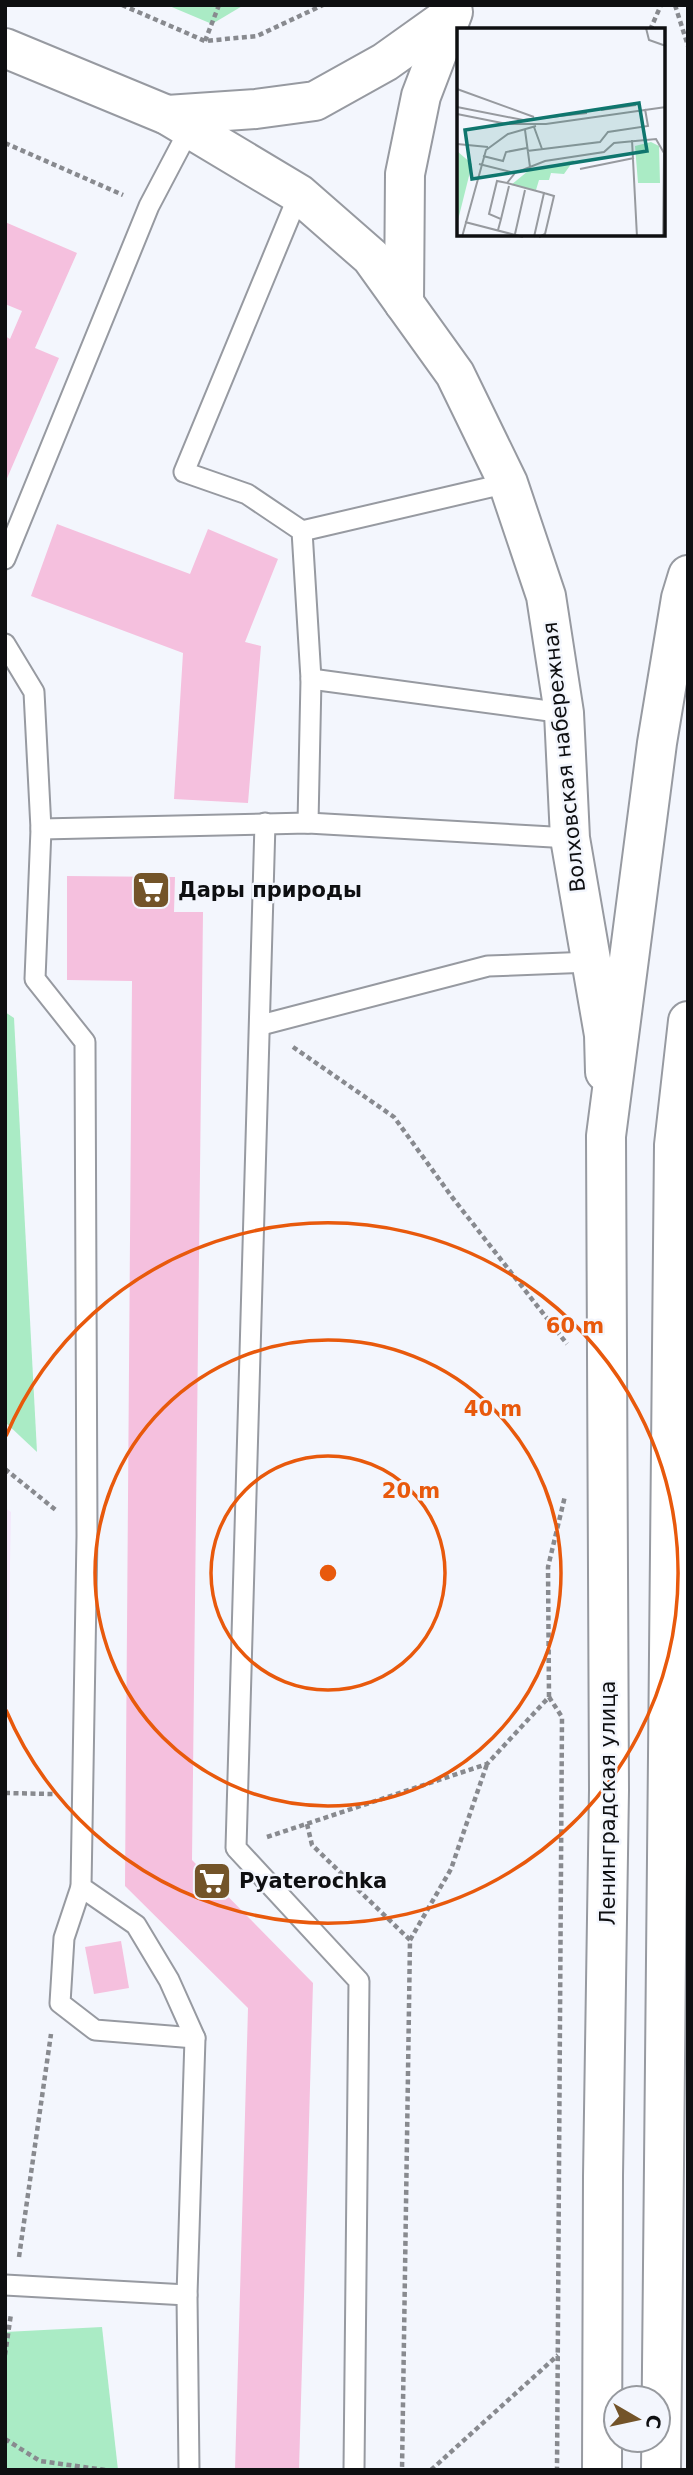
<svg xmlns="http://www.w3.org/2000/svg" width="693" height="2475" viewBox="0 0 693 2475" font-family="'DejaVu Sans',sans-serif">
<rect width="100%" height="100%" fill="#f3f6fd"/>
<!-- education -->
<path fill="#f3e7fb" d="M5,1508L11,1512L5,1819Z"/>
<!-- green -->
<g fill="#aaebc5">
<path d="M167,5H244L212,24Z"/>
<path d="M5,1012L14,1018L37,1452L5,1422Z"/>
<path d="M102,2327L118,2470H5V2332Z"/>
</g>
<!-- building -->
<g fill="#f5c0de">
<path d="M5,222L77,253L35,348L59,358L5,483V336L10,339L22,311L5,304Z"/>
<path d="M57,524L190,574L208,529L278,559L245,642L261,646L248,803L174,799L183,653L31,596Z"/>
<path d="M67,876L175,877L174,912H203L192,1860L313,1983L299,2470H235L248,2008L125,1886L132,981L67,980Z"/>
<path d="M121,1941L129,1988L94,1994L85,1947Z"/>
</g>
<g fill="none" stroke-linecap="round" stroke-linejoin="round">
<!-- service casing -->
<g stroke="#979aa1" stroke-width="23">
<g id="service">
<path d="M299,194L184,472L247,494L302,531L311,679L308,823"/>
<path d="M302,531L508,483"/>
<path d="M5,559L149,206L190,128"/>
<path d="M5,644L34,692L41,829L35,979L85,1042L87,1536L81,1887L136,1925L169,1980L195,2038L187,2295L189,2470"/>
<path d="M311,679L564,713"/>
<path d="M265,823L236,1848L359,1981L354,2470"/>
<path d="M41,829L308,823L570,838"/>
<path d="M261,1025L488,966L591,962"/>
<path d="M81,1887L64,1938L60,2003L95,2030L195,2038"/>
<path d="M5,2285L187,2295"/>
</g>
</g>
<!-- tertiary casing -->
<g stroke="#979aa1" stroke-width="42">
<g id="tertiary">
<path d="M5,48L167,115L299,194L371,257L455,374L508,483L546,596L564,713L570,838L604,1035L605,1072"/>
<path d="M167,115L256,109L315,101L385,62L451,15"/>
<path d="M404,303L405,174L421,96L453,12"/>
</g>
</g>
<!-- secondary casing -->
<g stroke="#979aa1" stroke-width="42">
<g id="secondary">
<path d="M602,2470L603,2176L609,1790L606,1136L657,743L681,598L688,575"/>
<path d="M661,2470L674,1145L688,1021"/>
</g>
</g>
<!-- path -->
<g stroke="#888a8f" stroke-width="4.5" stroke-dasharray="5 3.5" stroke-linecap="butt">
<path d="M122,5L205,41L257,36L323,5"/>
<path d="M675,5L688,46"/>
<path d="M650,30L661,5"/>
<path d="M205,41L219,5"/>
<path d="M5,143L123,195"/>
<path d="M293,1047L394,1117L452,1197L567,1344"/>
<path d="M5,1469L57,1511"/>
<path d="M549,1697L562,1717L557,2470"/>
<path d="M5,1793L53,1794"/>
<path d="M307,1824L312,1845L410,1940L402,2470"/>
<path d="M267,1837L487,1764L549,1697L548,1567L565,1496"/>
<path d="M410,1940L451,1869L487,1764"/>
<path d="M19,2257L51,2034"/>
<path d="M5,2355L11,2314"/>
<path d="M5,2439L40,2461L105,2470"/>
<path d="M431,2470L558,2355"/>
</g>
<!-- service -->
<use href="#service" stroke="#fff" stroke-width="19"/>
<!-- tertiary -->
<use href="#tertiary" stroke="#fff" stroke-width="38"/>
<!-- secondary -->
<use href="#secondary" stroke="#fff" stroke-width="38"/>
</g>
<!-- distance rings -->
<g fill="none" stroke="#e8590c" stroke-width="3.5">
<circle cx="328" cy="1573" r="117"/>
<circle cx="328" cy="1573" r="233"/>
<path d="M6 1436A350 350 0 1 1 6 1710"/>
</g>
<!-- icons -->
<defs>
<g id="supermarket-square" transform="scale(2.0125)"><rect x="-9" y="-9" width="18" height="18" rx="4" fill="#735429" stroke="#f3f6fd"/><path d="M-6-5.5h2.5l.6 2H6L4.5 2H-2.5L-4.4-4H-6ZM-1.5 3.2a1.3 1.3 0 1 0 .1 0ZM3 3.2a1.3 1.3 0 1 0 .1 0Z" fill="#fff"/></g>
</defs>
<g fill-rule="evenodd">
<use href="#supermarket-square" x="151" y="890"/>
<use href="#supermarket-square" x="212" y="1881"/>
</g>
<g text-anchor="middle" stroke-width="5" stroke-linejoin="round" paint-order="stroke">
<!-- street labels -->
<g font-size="21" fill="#0e0f11" stroke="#f3f6fd">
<text transform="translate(564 757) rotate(-96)" y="7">Волховская набережная</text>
<text transform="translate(608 1803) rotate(-90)" y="7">Ленинградская улица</text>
</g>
<!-- poi labels -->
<g font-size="21" font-weight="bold" fill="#0e0f11" stroke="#f3f6fd" text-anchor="start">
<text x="178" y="897">Дары природы</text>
<text x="239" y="1888">Pyaterochka</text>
</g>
</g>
<!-- overview -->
<g transform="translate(457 28)">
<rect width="208" height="208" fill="#f3f6fd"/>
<path d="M194,114L202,118L203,155H181L178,118ZM0,123L15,136L0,196ZM117,132L107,146L94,145L92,152H82L79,162L54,157L71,143Z" fill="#aaebc5"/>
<path fill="none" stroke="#979a9f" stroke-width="2" d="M189,0L192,12L209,18M0,61L77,89M0,79L66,92L130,85M144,82L179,77M0,86L50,96H89L209,79M77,99L85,121M68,102L73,139M175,112L180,209M0,116L31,119M70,123L143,114L151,104L191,98L188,81M26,128L46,133L49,124L70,120M22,136L58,145L88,133L147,124L157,115L199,111L207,125L206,209M123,141L177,130M50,155L87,165L77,209M44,191L52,158M8,194L66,209M41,202L44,191L32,186L40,153L50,155L58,145M58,206L68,162M5,209L29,122L51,106L79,98M82,209L88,206L97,168L87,165"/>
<path fill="#0f766e" fill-opacity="0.15" stroke="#0f766e" stroke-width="3.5" d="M182,75L190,123L15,151L8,102Z"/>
<rect width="208" height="208" fill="none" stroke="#0e0f11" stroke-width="3.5"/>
</g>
<circle cx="328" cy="1573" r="10" fill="#e8590c" stroke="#f3f6fd" stroke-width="3.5"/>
<g font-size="21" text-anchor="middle" font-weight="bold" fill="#e8590c" stroke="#f3f6fd" stroke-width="5" stroke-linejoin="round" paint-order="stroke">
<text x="575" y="1333">60 m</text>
<text x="493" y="1416">40 m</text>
<text x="411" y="1498">20 m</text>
</g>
<!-- border -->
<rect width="693" height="2475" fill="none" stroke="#0e0f11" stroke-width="14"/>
<!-- north arrow -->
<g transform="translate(637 2419) rotate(99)"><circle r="33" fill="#f3f6fd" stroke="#979a9f" stroke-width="2"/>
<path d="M0-5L12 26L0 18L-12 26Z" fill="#735429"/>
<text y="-10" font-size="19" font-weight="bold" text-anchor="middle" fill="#0e0f11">С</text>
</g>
</svg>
